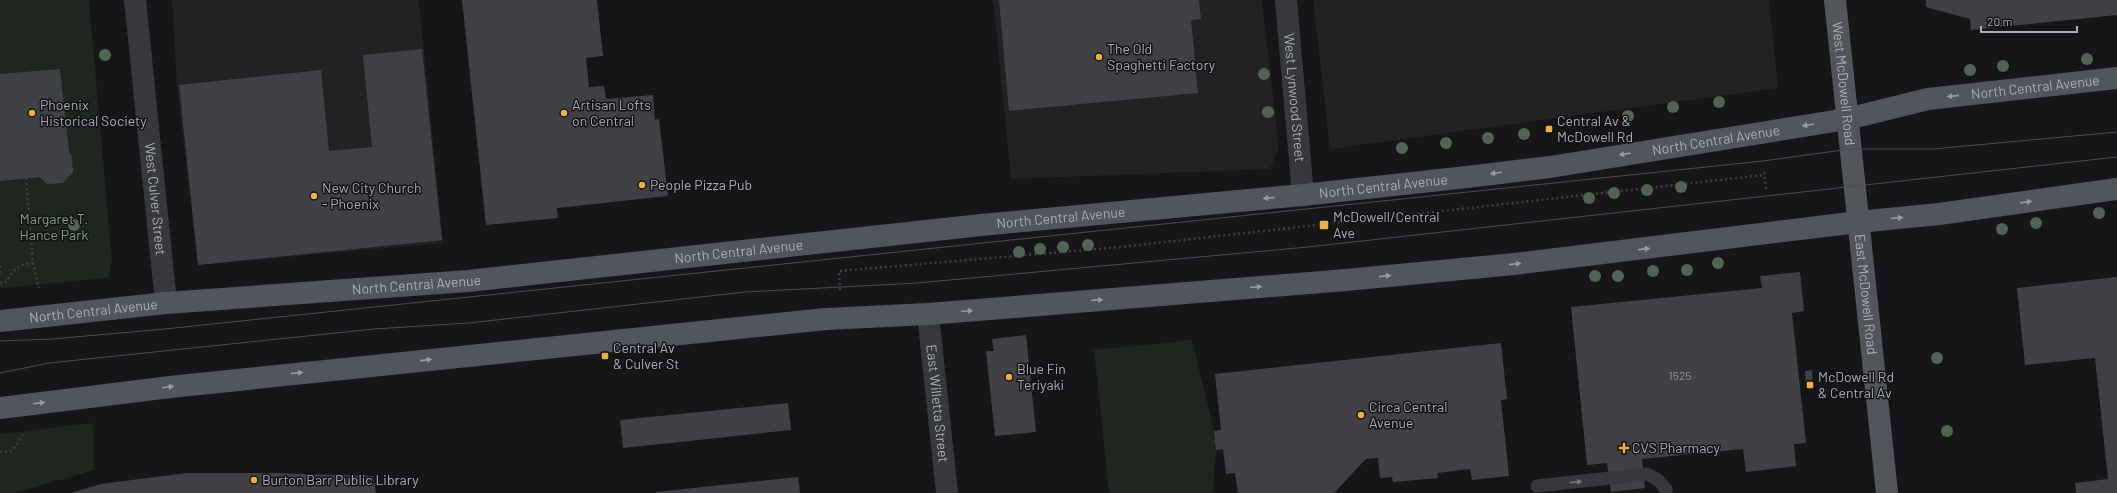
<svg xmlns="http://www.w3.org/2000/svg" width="2117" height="493" viewBox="0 0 2117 493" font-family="Barlow,sans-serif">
<rect width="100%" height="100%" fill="#161618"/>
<!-- built -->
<g fill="#222225">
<path d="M172,0H419L443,243L198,265L177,86Z"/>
<path d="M993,0H1262L1279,148L1270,169L1011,179Z"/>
<path d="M1313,0H1769L1778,88L1330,149Z"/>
</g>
<!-- green -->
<g fill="#1e261f">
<path d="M0,0H89L112,261L108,278L0,288Z"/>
<path d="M1192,340L1214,431L1216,450L1213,493H1109L1094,350Z"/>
<path d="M93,423L94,470L15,493H0V434Z"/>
</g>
<!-- building -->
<g fill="#404145">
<path d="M462,0H597L603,56L586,58L589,87L604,86L606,99L653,95L655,120L659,119L668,196L557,208L558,218L486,225Z"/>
<path d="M999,0H1199L1201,19L1191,20L1198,93L1009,111Z"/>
<path d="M1926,0H2117V15L1971,30L1970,19L1926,7Z"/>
<path d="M422,49L442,240L198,265L179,85L321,70L329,151L372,147L363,55Z"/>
<path d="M60,69L69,152L72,157L73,172L63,183L47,184L40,177L0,181V74Z"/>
<path d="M1800,272L1804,311L1792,313L1806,443L1794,444L1796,466L1746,472L1743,449L1642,459L1645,488L1611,492L1607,463L1587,465L1571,307L1762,288L1760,276Z"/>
<path d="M2117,277V493H2076L2075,483L2108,479L2095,358L2025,365L2017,288Z"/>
<path d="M1026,335L1036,432L995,436L986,351H994L992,339Z"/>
<path d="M1501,343L1507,399L1501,400L1509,476L1472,480L1470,469L1437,473L1438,478L1393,482L1392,477L1380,478L1378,458L1366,459L1334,493H1238L1235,473L1226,474L1223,449L1216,450L1214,431L1221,430L1215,374Z"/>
<path d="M1812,370L1813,388H1806L1805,371Z"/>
<path d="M788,403L791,430L623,448L620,420Z"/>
<path d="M186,473H268L373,476L376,493H71L101,484Z"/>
<path d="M798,477L800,493H656V492Z"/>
</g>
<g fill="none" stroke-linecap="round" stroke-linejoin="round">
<!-- path -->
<g stroke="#3d3f44" stroke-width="2.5" stroke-dasharray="2 3" stroke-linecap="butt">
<path d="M1764,172L1766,190"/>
<path d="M26,178L33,263L39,288"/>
<path d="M0,266V274"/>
<path d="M0,283L7,282C13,269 19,264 33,263"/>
<path d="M840,290L839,271L1120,247L1764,175"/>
<path d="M0,452L12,451L24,433"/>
</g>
<!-- lane -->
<path stroke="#37383d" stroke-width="13" d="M1537,486L1647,474L1658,480L1666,489V493"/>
<!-- street -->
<g stroke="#37383d" stroke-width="22">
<path id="s1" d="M135,0L166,303"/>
<path id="s2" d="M1286,0L1303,195"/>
<path id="s3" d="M928,314L947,493"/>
</g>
<!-- primary -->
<g stroke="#53555c" stroke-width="22">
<path id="s4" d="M1835,0L1887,493"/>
<path id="s5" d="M0,321L166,303L468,281L981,225L1303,195L1467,177L1550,167L1847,119L1928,99L2117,78"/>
<path d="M0,408L170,387L826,319L928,314L1346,280L1514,264L1858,222L1939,214L2117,189"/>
</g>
<!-- tram -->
<g stroke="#4a4c52" stroke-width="1">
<path d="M0,341L52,339L165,329L1763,161L1850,149H1933L2117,132"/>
<path d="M0,373L49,363L374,329L469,323L745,292L917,283L1308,247L2117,157"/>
</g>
</g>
<!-- trees -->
<g fill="#506452">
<circle cx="105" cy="55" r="6"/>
<circle cx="2087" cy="59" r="6"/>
<circle cx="2003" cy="66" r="6"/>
<circle cx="1970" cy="70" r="6"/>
<circle cx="1264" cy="74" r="6"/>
<circle cx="1719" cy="102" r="6"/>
<circle cx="1673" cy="107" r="6"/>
<circle cx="1268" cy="112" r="6"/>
<circle cx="1628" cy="116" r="6"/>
<circle cx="1524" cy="134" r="6"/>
<circle cx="1488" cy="138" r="6"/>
<circle cx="1446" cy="143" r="6"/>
<circle cx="1402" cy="148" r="6"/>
<circle cx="1681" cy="187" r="6"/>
<circle cx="1647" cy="190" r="6"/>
<circle cx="1614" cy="193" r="6"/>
<circle cx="1589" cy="198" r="6"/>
<circle cx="2099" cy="213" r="6"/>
<circle cx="2036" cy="223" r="6"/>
<circle cx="74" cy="225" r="6"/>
<circle cx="2002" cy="229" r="6"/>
<circle cx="1088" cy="245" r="6"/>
<circle cx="1063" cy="247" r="6"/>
<circle cx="1040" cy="249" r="6"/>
<circle cx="1019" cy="252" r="6"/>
<circle cx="1718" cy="263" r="6"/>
<circle cx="1687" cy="270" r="6"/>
<circle cx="1653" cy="271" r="6"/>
<circle cx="1595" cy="276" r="6"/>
<circle cx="1618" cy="276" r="6"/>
<circle cx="1937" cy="358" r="6"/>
<circle cx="1947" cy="431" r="6"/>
</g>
<!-- one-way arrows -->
<defs><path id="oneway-solid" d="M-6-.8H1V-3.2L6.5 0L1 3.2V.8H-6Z"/></defs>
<g fill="#979ba6">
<use href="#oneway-solid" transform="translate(1953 96) rotate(174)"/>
<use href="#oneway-solid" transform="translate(1808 125) rotate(171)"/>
<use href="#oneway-solid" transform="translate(1625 154) rotate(171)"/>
<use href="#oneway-solid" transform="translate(1496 173) rotate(173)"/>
<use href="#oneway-solid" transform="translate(1269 198) rotate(175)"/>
<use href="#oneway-solid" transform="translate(2026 202) rotate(-8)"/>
<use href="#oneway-solid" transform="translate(1897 218) rotate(-5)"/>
<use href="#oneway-solid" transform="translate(1644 249) rotate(-7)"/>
<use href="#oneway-solid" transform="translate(1515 264) rotate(-6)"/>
<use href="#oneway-solid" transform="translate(1385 276) rotate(-6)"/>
<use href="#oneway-solid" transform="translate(1256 287) rotate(-4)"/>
<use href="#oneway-solid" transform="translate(1097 300) rotate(-5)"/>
<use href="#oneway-solid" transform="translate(967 311) rotate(-5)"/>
<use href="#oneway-solid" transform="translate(426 360) rotate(-6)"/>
<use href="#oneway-solid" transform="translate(297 373) rotate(-6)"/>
<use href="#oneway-solid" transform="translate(168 387) rotate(-7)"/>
<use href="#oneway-solid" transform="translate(39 403) rotate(-7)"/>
</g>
<use fill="#757881" href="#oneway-solid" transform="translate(1576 482) rotate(-6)"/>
<!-- markers -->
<g fill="#f2b134" stroke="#111113" stroke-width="1.5">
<circle cx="1099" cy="57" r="4"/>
<circle cx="32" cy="113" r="4"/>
<circle cx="564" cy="113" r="4"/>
<rect x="1545" y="125" width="8" height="8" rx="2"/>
<circle cx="642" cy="185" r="4"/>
<circle cx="314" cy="196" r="4"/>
<rect x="1319" y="220" width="10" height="10" rx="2"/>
<rect x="601" y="352" width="8" height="8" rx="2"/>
<circle cx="1009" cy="377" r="4"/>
<rect x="1806" y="381" width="8" height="8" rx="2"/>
<circle cx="1361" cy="415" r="4"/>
<path d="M1622 442h4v4h4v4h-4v4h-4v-4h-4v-4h4z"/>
<circle cx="254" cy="480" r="4"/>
</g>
<g text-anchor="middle" stroke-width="3" stroke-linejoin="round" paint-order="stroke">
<!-- number labels -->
<g font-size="12" fill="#8e929b">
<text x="1680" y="380">1525</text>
</g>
<!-- poi labels -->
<g font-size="14" fill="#a8adb8" stroke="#111113" text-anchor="start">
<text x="1107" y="54">The Old<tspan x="1107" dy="16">Spaghetti Factory</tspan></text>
<text x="40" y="110">Phoenix<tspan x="40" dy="16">Historical Society</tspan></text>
<text x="572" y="110">Artisan Lofts<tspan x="572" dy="16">on Central</tspan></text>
<text x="1557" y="126">Central Av &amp;<tspan x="1557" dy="16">McDowell Rd</tspan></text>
<text x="650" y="190">People Pizza Pub</text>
<text x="322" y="193">New City Church<tspan x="322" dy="16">- Phoenix</tspan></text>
<text x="1333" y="222">McDowell/Central<tspan x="1333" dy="16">Ave</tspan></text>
<text x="613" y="353">Central Av<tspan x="613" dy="16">&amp; Culver St</tspan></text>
<text x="1017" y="374">Blue Fin<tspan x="1017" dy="16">Teriyaki</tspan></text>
<text x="1818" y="382">McDowell Rd<tspan x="1818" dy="16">&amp; Central Av</tspan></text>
<text x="1369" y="412">Circa Central<tspan x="1369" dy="16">Avenue</tspan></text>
<text x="1632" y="453">CVS Pharmacy</text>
<text x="262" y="485">Burton Barr Public Library</text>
</g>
<!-- street labels -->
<g font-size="14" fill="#a8adb8" stroke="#111113">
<text dy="5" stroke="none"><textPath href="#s4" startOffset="84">West McDowell Road</textPath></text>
<text dy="5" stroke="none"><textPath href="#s5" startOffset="2050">North Central Avenue</textPath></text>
<text dy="5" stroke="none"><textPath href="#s2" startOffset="98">West Lynwood Street</textPath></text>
<text dy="5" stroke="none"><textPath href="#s5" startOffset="1726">North Central Avenue</textPath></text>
<text dy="5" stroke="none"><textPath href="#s5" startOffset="1390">North Central Avenue</textPath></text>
<text dy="5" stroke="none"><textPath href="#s1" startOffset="200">West Culver Street</textPath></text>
<text dy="5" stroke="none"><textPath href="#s5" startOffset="1066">North Central Avenue</textPath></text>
<text dy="5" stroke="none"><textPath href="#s5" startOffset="742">North Central Avenue</textPath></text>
<text dy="5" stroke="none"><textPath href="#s5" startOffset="418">North Central Avenue</textPath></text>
<text dy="5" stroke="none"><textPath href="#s4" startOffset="296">East McDowell Road</textPath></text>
<text dy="5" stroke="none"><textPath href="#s5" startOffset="94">North Central Avenue</textPath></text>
<text dy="5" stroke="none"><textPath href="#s3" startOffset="90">East Willetta Street</textPath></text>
</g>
<!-- park labels -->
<g font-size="14" fill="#7fa381" stroke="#111113">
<text x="54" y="224">Margaret T.<tspan x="54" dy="16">Hance Park</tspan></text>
</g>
</g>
<!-- scale -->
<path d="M1981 26v6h96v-6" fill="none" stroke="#a8adb8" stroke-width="2"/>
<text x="1987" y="26" font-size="12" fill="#a8adb8" stroke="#111113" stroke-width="3" paint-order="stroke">20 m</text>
</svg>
